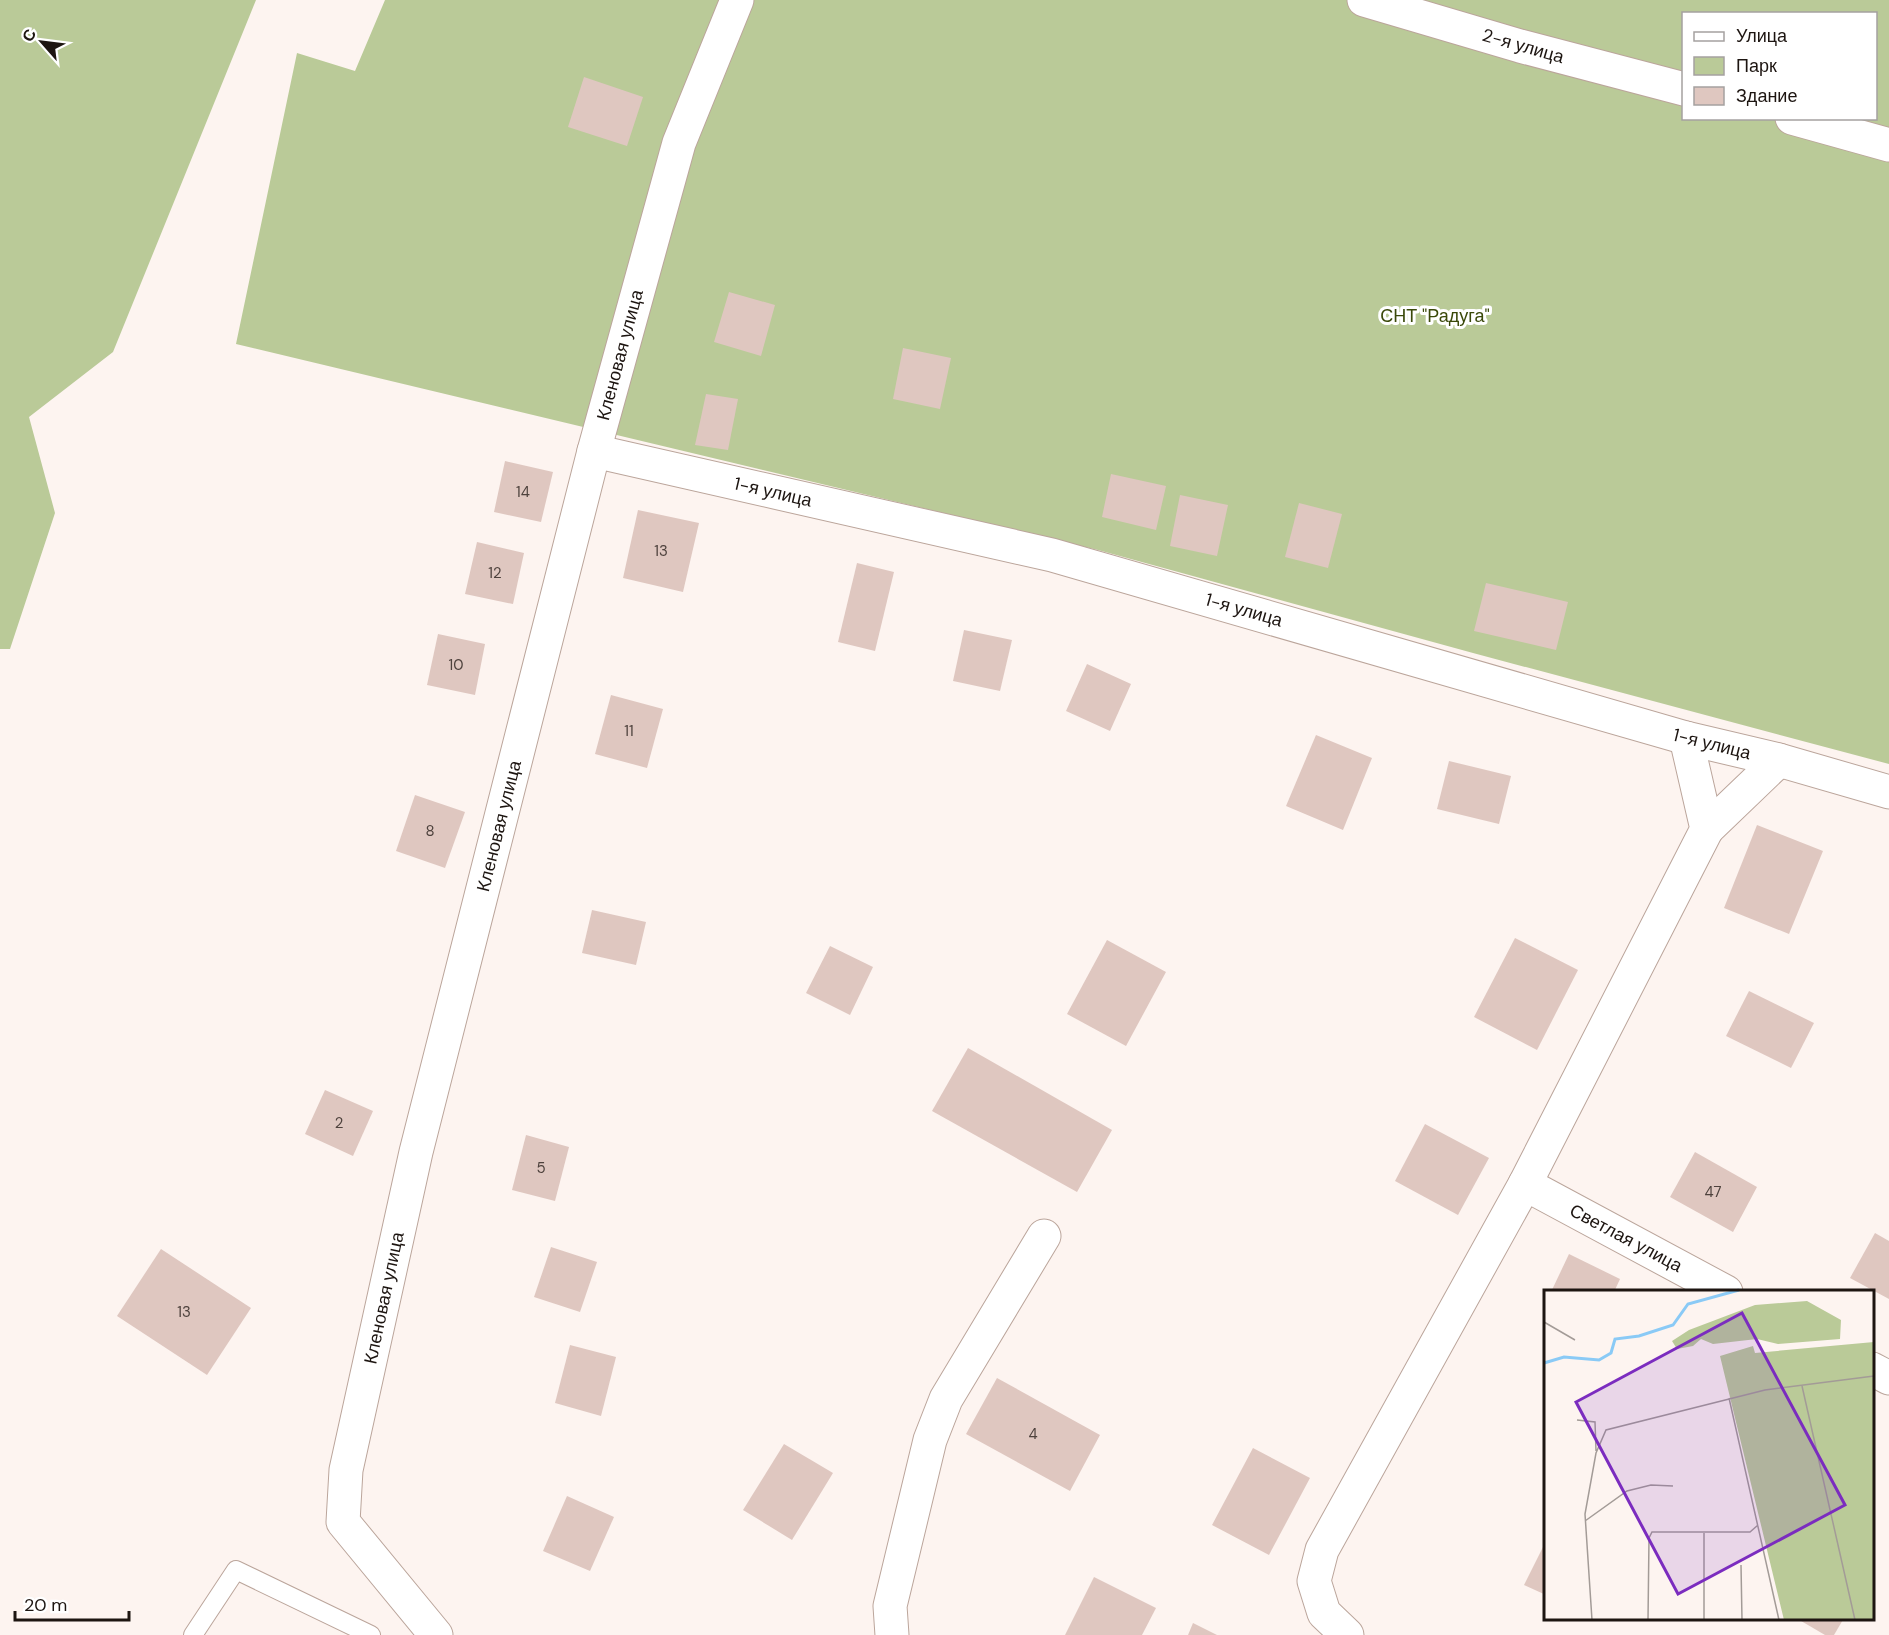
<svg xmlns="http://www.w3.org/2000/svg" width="1889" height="1635" viewBox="0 0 1889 1635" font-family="'DM Sans',sans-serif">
<rect width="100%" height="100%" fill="#fdf4f0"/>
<!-- green -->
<g fill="#baca98" fill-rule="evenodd">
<path d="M0,0H256L113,352L29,417L55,513L10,649H0Z"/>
<path d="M385,0H1889V764L1473,653L1098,550L236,344L297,53L355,71ZM1684,14H1876V118H1684Z"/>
</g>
<!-- building -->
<g fill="#dfc7c0">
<path d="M584,77L643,97L627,146L568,127Z"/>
<path d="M729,292L775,305L761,356L714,342Z"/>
<path d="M903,348L951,358L940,409L893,399Z"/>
<path d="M706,394L738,399L728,450L695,445Z"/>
<path d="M505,461L553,472L541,522L494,512Z"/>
<path d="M1111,474L1166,486L1156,530L1102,517Z"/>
<path d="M1180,495L1228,505L1217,556L1170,546Z"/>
<path d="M1299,503L1342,514L1328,568L1285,557Z"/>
<path d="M638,510L699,523L683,592L623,578Z"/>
<path d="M477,542L524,553L513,604L465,594Z"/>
<path d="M857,563L894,572L875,651L838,642Z"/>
<path d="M1486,583L1568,602L1556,650L1474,631Z"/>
<path d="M964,630L1012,640L1000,691L953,681Z"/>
<path d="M438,634L485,644L475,695L427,685Z"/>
<path d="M1087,664L1131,684L1110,731L1066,711Z"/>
<path d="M611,695L663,709L647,768L595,754Z"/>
<path d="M1316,735L1372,758L1343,830L1286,806Z"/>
<path d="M1449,761L1511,776L1499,824L1437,809Z"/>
<path d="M415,795L465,812L445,868L396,851Z"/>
<path d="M1757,825L1823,851L1789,934L1724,908Z"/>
<path d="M592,910L646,922L636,965L582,953Z"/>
<path d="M1515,938L1578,970L1537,1050L1474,1017Z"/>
<path d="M1107,940L1166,972L1126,1046L1067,1014Z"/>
<path d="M830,946L873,967L850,1015L806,993Z"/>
<path d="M1749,991L1814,1023L1791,1068L1726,1036Z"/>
<path d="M968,1048L1112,1130L1077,1192L932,1111Z"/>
<path d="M325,1090L373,1111L353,1156L305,1134Z"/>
<path d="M1425,1124L1489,1158L1458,1215L1395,1181Z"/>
<path d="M526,1135L569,1147L555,1201L512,1190Z"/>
<path d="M1695,1152L1757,1187L1733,1232L1670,1197Z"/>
<path d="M1875,1233L1889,1241V1299L1850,1278Z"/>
<path d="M551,1247L597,1262L580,1312L534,1297Z"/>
<path d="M161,1249L251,1308L207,1375L117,1316Z"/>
<path d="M1569,1254L1620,1279L1614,1292H1551Z"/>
<path d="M570,1345L616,1357L601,1416L555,1403Z"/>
<path d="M997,1378L1100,1435L1070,1491L966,1434Z"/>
<path d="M784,1444L833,1473L792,1540L743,1510Z"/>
<path d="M1253,1448L1310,1478L1269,1555L1212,1525Z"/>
<path d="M567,1496L614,1517L590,1571L543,1551Z"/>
<path d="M1546,1541V1595L1524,1585Z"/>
<path d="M1094,1577L1156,1608L1142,1635H1065Z"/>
<path d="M1796,1618H1844L1834,1635H1825Z"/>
<path d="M1193,1623L1217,1635H1188Z"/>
</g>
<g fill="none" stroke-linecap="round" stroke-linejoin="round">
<!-- service casing -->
<g stroke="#bba59b" stroke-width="20">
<path id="service" d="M193,1635L236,1570L371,1635"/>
</g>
<!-- minor casing -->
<g stroke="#bba59b" stroke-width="35">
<g id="minor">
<path d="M1707,829L1779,760"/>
<path d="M1525,1184L1726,1292"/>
<path d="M1872,1369L1889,1378"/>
<path d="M892,1635L890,1606L930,1440L946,1399L1044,1236"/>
<path d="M1347,1635L1324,1613L1314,1581L1322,1550L1525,1184L1707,829L1686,738"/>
</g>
</g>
<!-- tertiary casing -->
<g stroke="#bba59b" stroke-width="35">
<g id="tertiary">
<path d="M1364,0L1520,46L1684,89"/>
<path d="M1792,118L1889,145"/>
<path d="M594,451L1052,555L1686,738L1779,760L1889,792"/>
<path d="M436,1635L343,1522L346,1470L416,1152L594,451L679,143L737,0"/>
</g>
</g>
<!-- service -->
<use href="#service" stroke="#fff" stroke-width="18"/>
<!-- minor -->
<use href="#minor" stroke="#fff" stroke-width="33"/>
<!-- tertiary -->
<use href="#tertiary" stroke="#fff" stroke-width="33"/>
</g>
<g text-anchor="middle" stroke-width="6" stroke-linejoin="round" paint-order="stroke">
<!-- number labels -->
<g font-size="15" fill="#4e423d">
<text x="523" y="497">14</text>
<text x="661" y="556">13</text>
<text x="495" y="578">12</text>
<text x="456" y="670">10</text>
<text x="629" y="736">11</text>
<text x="430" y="836">8</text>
<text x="339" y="1128">2</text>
<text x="541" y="1173">5</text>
<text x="1713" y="1197">47</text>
<text x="184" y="1317">13</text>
<text x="1033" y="1439">4</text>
</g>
<!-- street labels -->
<g font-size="18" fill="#1d1511" stroke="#fff">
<text transform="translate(1523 46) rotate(16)" y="6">2-я улица</text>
<text transform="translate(620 355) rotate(-75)" y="6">Кленовая улица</text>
<text transform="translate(773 492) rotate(13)" y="6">1-я улица</text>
<text transform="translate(1244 610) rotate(16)" y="6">1-я улица</text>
<text transform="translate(1712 744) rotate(14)" y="6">1-я улица</text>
<text transform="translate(499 826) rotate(-76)" y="6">Кленовая улица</text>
<text transform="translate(1626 1238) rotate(28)" y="6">Светлая улица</text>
<text transform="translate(384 1298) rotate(-78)" y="6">Кленовая улица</text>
</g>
<!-- park labels -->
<g font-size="18" fill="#3a4909" stroke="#fff">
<text x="1435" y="322">СНТ "Радуга"</text>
</g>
</g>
<!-- overview -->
<g transform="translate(1544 1290)">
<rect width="330" height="330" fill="#fdf4f0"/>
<path d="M263,11L297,30L296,49L234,54L213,49L169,54L157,49L149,56L133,59L128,51L145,40L211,15ZM330,52V330H240L176,66L209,56L211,63Z" fill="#baca98"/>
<path fill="none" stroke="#8acaf6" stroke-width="3" d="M0,73L20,67L55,70L67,63L71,49L95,46L129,35L144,14L195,0"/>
<path fill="none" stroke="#a39b97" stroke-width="1.5" d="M0,32L31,50M258,96L311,330M185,108L235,330M33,130L51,132L52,161M41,231L83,201L107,195L129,196M197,275L198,330M48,330L41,224L52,163L62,140L221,100L330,86M104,330L105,248L108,242H206L214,235M160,330V243"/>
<path fill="#7b2cbf" fill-opacity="0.15" stroke="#7b2cbf" stroke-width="3" d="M198,23L301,215L134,304L32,112Z"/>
<rect width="330" height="330" fill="none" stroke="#1d1511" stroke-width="3"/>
</g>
<!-- legend -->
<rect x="1682" y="12" width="195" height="108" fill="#ffffff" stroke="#a5a1a0" stroke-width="1.5"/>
<rect x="1694" y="32" width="30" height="9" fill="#ffffff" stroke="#a5a1a0" stroke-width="1.5"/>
<text x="1736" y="42" font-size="18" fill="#1d1511">Улица</text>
<rect x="1694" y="57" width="30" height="18" fill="#baca98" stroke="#a5a1a0" stroke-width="1.5"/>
<text x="1736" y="72" font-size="18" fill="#1d1511">Парк</text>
<rect x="1694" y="87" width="30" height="18" fill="#dfc7c0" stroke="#a5a1a0" stroke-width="1.5"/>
<text x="1736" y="102" font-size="18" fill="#1d1511">Здание</text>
<!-- north arrow -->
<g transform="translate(42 42) rotate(298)" stroke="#ffffff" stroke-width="4.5" paint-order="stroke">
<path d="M0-4.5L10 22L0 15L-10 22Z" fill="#1d1511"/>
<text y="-9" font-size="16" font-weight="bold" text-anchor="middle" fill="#1d1511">С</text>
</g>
<!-- scale -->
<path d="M15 1611v9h114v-9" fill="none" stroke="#1d1511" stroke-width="3"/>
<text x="24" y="1611" font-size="18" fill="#1d1511" stroke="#ffffff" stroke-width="4.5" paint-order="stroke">20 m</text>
</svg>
